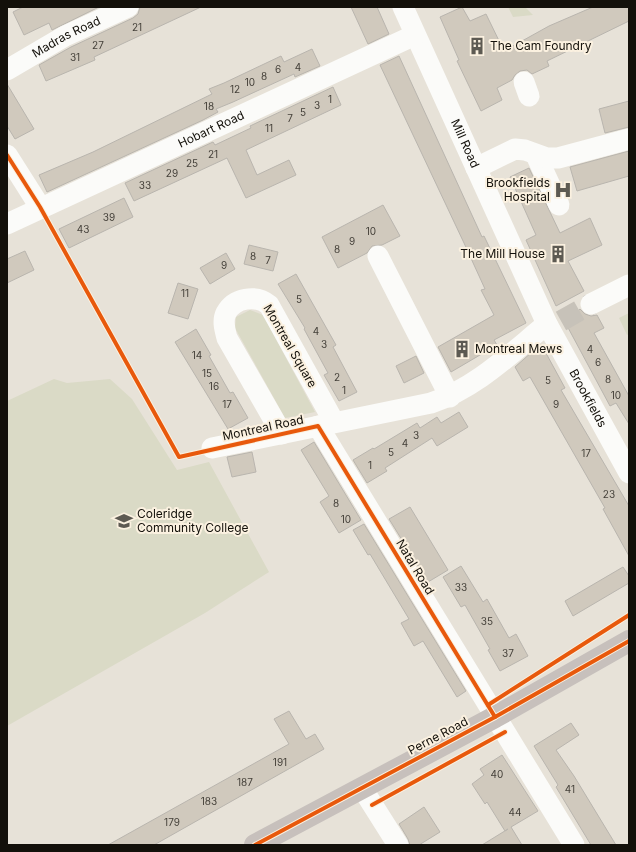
<svg xmlns="http://www.w3.org/2000/svg" width="636" height="852" viewBox="0 0 636 852" font-family="Inter,sans-serif">
<rect width="100%" height="100%" fill="#e7e2d8"/>
<!-- green -->
<g fill="#dadac6">
<path d="M508,7H525L533,15L513,17Z"/>
<path d="M250,310L263,315L315,412L285,418L235,328L236,317Z"/>
<path d="M629,313V334L627,335L619,318Z"/>
<path d="M54,379L67,383L110,379L132,399L177,470L209,462L269,572L205,613L7,726V401Z"/>
</g>
<!-- building -->
<g fill="#d0c9bd" stroke="#b9b5ae">
<path d="M23,7H99L52,30L49,23L24,35L13,12Z"/>
<path d="M140,7H201L94,57L95,60L46,81L39,65L71,47L133,18L138,14Z"/>
<path d="M351,7H377L389,34L368,44Z"/>
<path d="M462,7L470,21L486,14L504,51L549,26L593,7H629V21L547,61L549,66L532,74L527,70L520,71L515,75L512,80L497,88L502,100L481,111L457,61L459,60L440,17Z"/>
<path d="M312,49L320,66L295,77L294,74L233,102L216,109L218,112L203,120L47,192L39,175L93,152L212,94L209,89L224,83L281,56L284,62Z"/>
<path d="M399,56L482,237L484,236L526,323L494,340L497,345L451,372L438,347L494,315L481,290L485,289L464,243L380,65Z"/>
<path d="M7,84L34,129L15,139L7,126Z"/>
<path d="M333,87L341,105L246,150L257,175L289,160L296,175L246,198L227,158L134,201L125,183L213,142L215,145L251,128L250,126Z"/>
<path d="M629,101V127L605,133L599,109Z"/>
<path d="M629,151V176L577,191L570,167Z"/>
<path d="M529,168L560,233L590,218L602,245L568,261L584,291L556,306L526,240L536,235L510,177Z"/>
<path d="M124,198L133,217L69,248L59,229Z"/>
<path d="M383,205L400,236L382,245L372,246L367,253L338,268L322,237Z"/>
<path d="M249,245L278,252L273,271L244,264Z"/>
<path d="M25,251L34,270L7,283V259Z"/>
<path d="M226,253L235,269L210,284L200,268Z"/>
<path d="M296,274L336,345L333,347L357,392L339,401L324,375L328,373L304,329L305,328L278,284Z"/>
<path d="M178,283L198,289L188,319L168,313Z"/>
<path d="M580,309L585,314L591,316L597,315L604,328L594,333L629,396V424L616,403L610,406L565,322Z"/>
<path d="M196,329L211,355L209,356L230,393L233,392L248,418L228,429L175,342Z"/>
<path d="M541,344L565,388L561,390L629,506V556L603,509L605,508L530,377L523,381L515,367Z"/>
<path d="M416,356L424,373L404,383L396,366Z"/>
<path d="M459,412L468,427L437,446L432,438L385,468L387,471L367,483L353,460L373,448L374,449L417,423L420,428L437,417L441,423Z"/>
<path d="M314,442L361,520L339,533L320,502L329,496L301,450Z"/>
<path d="M252,452L256,472L232,477L227,457Z"/>
<path d="M410,507L448,570L428,582L389,519Z"/>
<path d="M364,524L466,691L457,697L423,641L414,646L401,623L409,619L370,554L368,555L353,530Z"/>
<path d="M461,566L483,602L487,599L509,638L516,634L528,656L500,671L488,650L490,649L465,605L461,607L443,577Z"/>
<path d="M623,567L629,576V583L573,616L565,601Z"/>
<path d="M289,711L306,739L315,734L324,749L154,845H108L289,744L274,719Z"/>
<path d="M571,723L579,735L556,750L574,776L616,845H591L556,787L558,785L534,746Z"/>
<path d="M502,755L538,811L511,827L522,845H482L508,829L505,831L487,802L485,804L472,784L484,775L480,769Z"/>
<path d="M424,807L440,832L419,845H410L408,839L399,824Z"/>
</g>
<g fill="none" stroke-linecap="round" stroke-linejoin="round">
<!-- minor-tunnel -->
<path stroke="#c7c2b9" stroke-width="21" stroke-dasharray="21 10" stroke-linecap="butt" d="M561,321L591,304"/>
<!-- minor -->
<g stroke="#fbfbf9" stroke-width="21">
<path id="s1" d="M403,7L547,324L629,473"/>
<path id="s2" d="M7,70L65,36L128,7"/>
<path d="M524,82L529,96"/>
<path d="M7,155L40,207"/>
<path d="M536,155L559,205"/>
<path d="M476,168L515,149L525,150L547,158H558L629,139"/>
<path id="s3" d="M7,224L415,35"/>
<path d="M378,256L450,397"/>
<path d="M591,304L629,285"/>
<path d="M318,426L574,845"/>
<path d="M282,434L227,338C225,330 222,321 226,313C234,298 256,294 269,305L334,422"/>
<path d="M212,448L431,403C476,388 510,354 547,324"/>
<path d="M362,788L398,845"/>
</g>
<!-- major -->
<path stroke="#c7c0bc" stroke-width="22" d="M255,845L495,717L629,641"/>
<!-- cycleway casing -->
<g stroke="#fbf1e0" stroke-width="6">
<g id="cycleway">
<path d="M7,155L40,207L179,457L318,426L495,717"/>
<path d="M488,705L629,615"/>
<path d="M372,805L505,732"/>
<path d="M255,845L495,717L629,641"/>
</g>
</g>
<!-- cycleway -->
<use href="#cycleway" stroke="#e8590c" stroke-width="4"/>
</g>
<!-- icons -->
<defs>
<g id="building-bare" transform="scale(1.38)"><path d="M-4-6H4V6H1V3H-1V6H-4ZM-2.5-4.3h1.7v1.8h-1.7ZM.8-4.3h1.7v1.8H.8ZM-2.5-1h1.7V.8h-1.7ZM.8-1h1.7V.8H.8Z" fill="#5d5a52" stroke="#fbf1e0" stroke-width="2.5" paint-order="stroke"/></g>
<g id="hospital-bare" transform="scale(1.38)"><path d="M-5-5h3v3.5h4V-5h3V5h-3V1.5h-4V5h-3Z" fill="#5d5a52" stroke="#fbf1e0" stroke-width="2.5" paint-order="stroke"/></g>
<g id="school-bare" transform="scale(1.38)"><path d="M0-5L7-2L0 1L-7-2ZM-4 1L0 2.5L4 1V4Q0 6-4 4Z" fill="#5d5a52" stroke="#fbf1e0" stroke-width="2.5" paint-order="stroke"/></g>
</defs>
<g fill-rule="evenodd">
<use href="#building-bare" x="477" y="46"/>
<use href="#hospital-bare" x="563" y="190"/>
<use href="#building-bare" x="558" y="254"/>
<use href="#building-bare" x="462" y="349"/>
<use href="#school-bare" x="124" y="521"/>
</g>
<g text-anchor="middle" stroke-width="4" stroke-linejoin="round" paint-order="stroke">
<!-- number labels -->
<g font-size="10" fill="#433f38">
<text x="137" y="31">21</text>
<text x="98" y="49">27</text>
<text x="75" y="61">31</text>
<text x="298" y="71">4</text>
<text x="278" y="73">6</text>
<text x="264" y="80">8</text>
<text x="250" y="86">10</text>
<text x="235" y="93">12</text>
<text x="330" y="103">1</text>
<text x="317" y="109">3</text>
<text x="209" y="110">18</text>
<text x="303" y="116">5</text>
<text x="290" y="122">7</text>
<text x="269" y="132">11</text>
<text x="213" y="158">21</text>
<text x="192" y="167">25</text>
<text x="172" y="177">29</text>
<text x="145" y="189">33</text>
<text x="109" y="221">39</text>
<text x="83" y="233">43</text>
<text x="371" y="235">10</text>
<text x="352" y="245">9</text>
<text x="337" y="253">8</text>
<text x="253" y="260">8</text>
<text x="268" y="264">7</text>
<text x="224" y="269">9</text>
<text x="185" y="297">11</text>
<text x="299" y="303">5</text>
<text x="316" y="335">4</text>
<text x="324" y="348">3</text>
<text x="590" y="353">4</text>
<text x="197" y="359">14</text>
<text x="598" y="366">6</text>
<text x="207" y="377">15</text>
<text x="337" y="381">2</text>
<text x="608" y="383">8</text>
<text x="548" y="384">5</text>
<text x="214" y="390">16</text>
<text x="344" y="394">1</text>
<text x="616" y="399">10</text>
<text x="227" y="408">17</text>
<text x="556" y="408">9</text>
<text x="416" y="439">3</text>
<text x="405" y="447">4</text>
<text x="391" y="456">5</text>
<text x="586" y="457">17</text>
<text x="370" y="469">1</text>
<text x="609" y="498">23</text>
<text x="336" y="507">8</text>
<text x="346" y="523">10</text>
<text x="461" y="591">33</text>
<text x="487" y="625">35</text>
<text x="508" y="657">37</text>
<text x="280" y="766">191</text>
<text x="497" y="778">40</text>
<text x="245" y="786">187</text>
<text x="570" y="793">41</text>
<text x="209" y="805">183</text>
<text x="515" y="816">44</text>
<text x="172" y="826">179</text>
</g>
<!-- street labels -->
<g font-size="12" fill="#13100a" stroke="#fbf1e0">
<text dy="4" stroke="none"><textPath href="#s2" startOffset="68">Madras Road</textPath></text>
<text dy="4" stroke="none"><textPath href="#s3" startOffset="225">Hobart Road</textPath></text>
<text dy="4" stroke="none"><textPath href="#s1" startOffset="150">Mill Road</textPath></text>
<text transform="translate(290 346) rotate(60)" y="4">Montreal Square</text>
<text dy="4" stroke="none"><textPath href="#s1" startOffset="433">Brookfields</textPath></text>
<text transform="translate(263 428) rotate(-12)" y="4">Montreal Road</text>
<text transform="translate(415 567) rotate(59)" y="4">Natal Road</text>
<text transform="translate(438 736) rotate(-28)" y="4">Perne Road</text>
</g>
<!-- poi labels -->
<g font-size="12" fill="#13100a" stroke="#fbf1e0" text-anchor="start">
<text x="490" y="50">The Cam Foundry</text>
<text x="550" y="187" text-anchor="end">Brookfields<tspan x="550" dy="14">Hospital</tspan></text>
<text x="545" y="258" text-anchor="end">The Mill House</text>
<text x="475" y="353">Montreal Mews</text>
<text x="137" y="518">Coleridge<tspan x="137" dy="14">Community College</tspan></text>
</g>
</g>
<!-- border -->
<rect width="636" height="852" fill="none" stroke="#13100a" stroke-width="16"/>
</svg>
